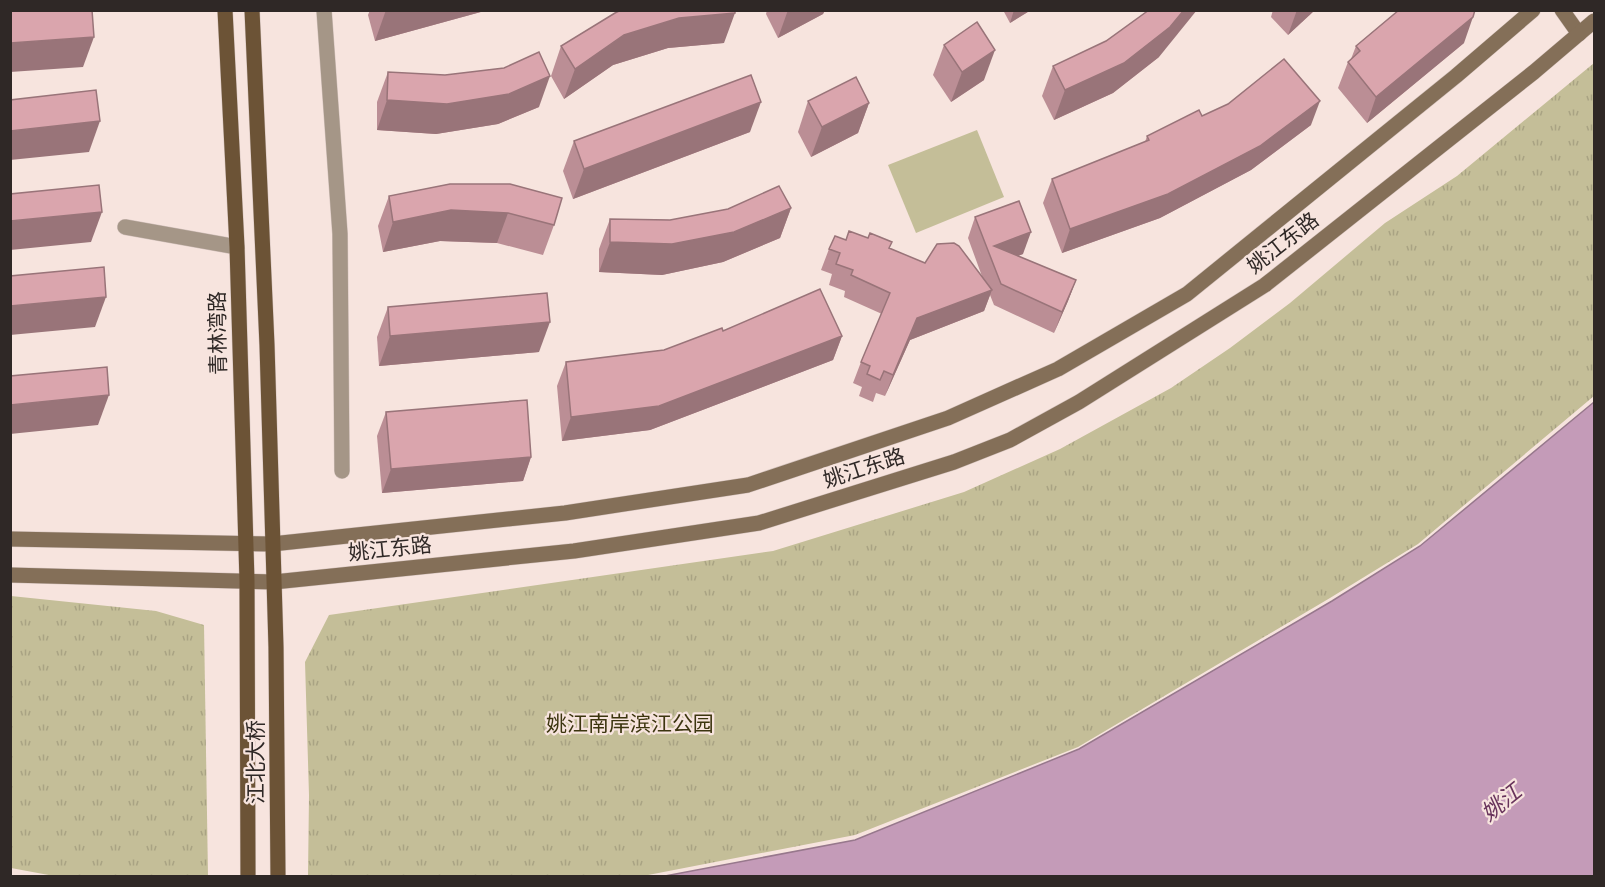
<svg xmlns="http://www.w3.org/2000/svg" width="1605" height="887" viewBox="0 0 1605 887" font-family="Montserrat,'Noto Sans SC',sans-serif">
<defs>
<pattern id="park-tufts" width="24" height="20" patternUnits="userSpaceOnUse" patternTransform="scale(1.5)"><rect width="24" height="20" fill="#c4be98"/><path d="M3 7l-1-3M5 7V3M7 7l1-3M15 17l-1-3M17 17v-4M19 17l1-3" fill="none" stroke="#a9a383"/></pattern>
</defs>
<rect width="100%" height="100%" fill="#f7e4de"/>
<!-- grass -->
<path fill="#c4be98" d="M977,130L1004,197L916,233L888,165Z"/>
<!-- park -->
<g fill="url(#park-tufts)">
<path d="M1594,63V396L1418,544L1330,598L1078,747L855,835L643,876H308L309,795L305,662L329,615L773,551L964,492L1060,449L1171,388L1230,348L1290,303L1385,223L1457,176Z"/>
<path d="M11,596L156,611L204,625L208,876H54L11,868Z"/>
</g>
<!-- water -->
<path fill="#c49bb8" stroke="#97788c" stroke-width="1.5" d="M1594,402V876H665L855,840L1079,749L1332,601L1420,546Z"/>
<g fill="none" stroke-linecap="round" stroke-linejoin="round">
<!-- street casing -->
<g stroke="#d3c2bd" stroke-width="16">
<g id="street">
<path d="M324,10L340,234L342,471"/>
<path d="M125,227L237,247"/>
</g>
</g>
<!-- secondary casing -->
<g stroke="#d3c2bd" stroke-width="16">
<g id="secondary">
<path d="M1562,10L1579,34"/>
<path d="M10,539L272,544L565,513L748,485L948,418L1058,369L1187,294L1456,76L1533,10"/>
<path d="M10,575L274,582L574,551L759,523L954,462L1010,440L1079,402L1265,285L1534,72L1594,21"/>
</g>
</g>
<!-- primary casing -->
<g stroke="#d3c2bd" stroke-width="16">
<g id="primary">
<path d="M225,10L237,247L247,581L248,876"/>
<path d="M252,10L267,345L276,647L278,876"/>
</g>
</g>
<!-- street -->
<use href="#street" stroke="#a59687" stroke-width="15"/>
<!-- secondary -->
<use href="#secondary" stroke="#846f58" stroke-width="15"/>
<!-- primary -->
<use href="#primary" stroke="#6c5336" stroke-width="15"/>
</g>
<!-- wall -->
<g fill="#bb8e95">
<path d="M370,10H488L375,41L368,15Z"/>
<path d="M767,10H825L823,14L778,38L766,14Z"/>
<path d="M1003,10H1031L1010,23Z"/>
<path d="M1273,10H1315L1288,35L1271,17Z"/>
<path d="M724,43L668,48L613,65L564,99L551,76L561,46Z"/>
<path d="M1464,43L1367,123L1338,88L1348,62L1351,59L1356,46Z"/>
<path d="M944,45L984,80L951,102L933,75Z"/>
<path d="M1159,57L1113,93L1054,120L1042,96L1053,66Z"/>
<path d="M388,72L539,107L498,124L436,134L377,130V102Z"/>
<path d="M808,101L869,103L858,133L811,157L798,132Z"/>
<path d="M1202,116L1311,125L1251,170L1160,218L1062,253L1043,203L1052,179L1145,142L1147,136Z"/>
<path d="M750,132L573,199L563,171L574,141Z"/>
<path d="M450,184L554,225L543,255L497,243L440,241L383,252L378,226L389,196Z"/>
<path d="M791,208L780,238L723,262L662,275L599,272V249L610,219L670,220Z"/>
<path d="M975,217L1023,254L1017,256L1076,280L1068,301L1054,333L994,305L990,295L984,311L910,340L885,396L876,393L873,402L859,396L862,387L853,383L861,362L882,314L844,297L845,291L829,285L832,274L821,270L829,249L846,240L889,248L925,263L983,279L968,238Z"/>
<path d="M388,307L539,352L379,366L377,337Z"/>
<path d="M723,331L842,336L833,360L650,430L562,441L557,386L566,362L664,350Z"/>
<path d="M386,412L531,457L523,481L382,493L377,436Z"/>
</g>
<!-- shaded-wall -->
<g fill="#997479">
<path d="M386,10H488L375,41Z"/>
<path d="M788,10H825L823,14L778,38Z"/>
<path d="M1014,10H1031L1010,23Z"/>
<path d="M1184,10H1197L1159,57L1113,93L1054,120L1065,90Z"/>
<path d="M1297,10H1315L1288,35Z"/>
<path d="M735,13L724,43L668,48L613,65L564,99L575,69L624,35L679,18Z"/>
<path d="M1473,17L1464,43L1367,123L1376,97Z"/>
<path d="M94,37L83,67L10,72V43Z"/>
<path d="M995,50L984,80L951,102L962,72Z"/>
<path d="M550,76L539,107L498,124L436,134L377,130L387,100Z"/>
<path d="M1320,101L1311,125L1251,170L1160,218L1062,253L1070,229Z"/>
<path d="M761,102L750,132L573,199L584,169Z"/>
<path d="M869,103L858,133L811,157L822,127Z"/>
<path d="M100,121L89,152L10,160V131Z"/>
<path d="M791,208L780,238L723,262L662,275L599,272L610,242Z"/>
<path d="M451,210L508,213L497,243L440,241L383,252L393,222Z"/>
<path d="M102,212L91,242L10,250V221Z"/>
<path d="M1031,232L1023,254L994,265V246Z"/>
<path d="M1076,280L1068,301L1054,333L1062,312Z"/>
<path d="M992,290L984,311L910,340L885,396L893,375L917,318Z"/>
<path d="M106,297L95,327L10,335V306Z"/>
<path d="M550,322L539,352L379,366L390,336Z"/>
<path d="M842,336L833,360L650,430L562,441L571,417Z"/>
<path d="M109,395L98,425L10,434V405Z"/>
<path d="M531,457L523,481L382,493L391,469Z"/>
</g>
<!-- building -->
<g fill="#daa5ad" stroke="#997479" stroke-width="1.5">
<path d="M10,10H92L94,37L10,43Z"/>
<path d="M621,10H735V13L679,18L624,35L575,69L561,46L615,13Z"/>
<path d="M1149,10H1184L1170,27L1124,63L1065,90L1053,66L1106,41Z"/>
<path d="M1399,10H1475L1473,17L1376,97L1348,62L1360,51L1356,46Z"/>
<path d="M977,22L995,50L962,72L944,45Z"/>
<path d="M539,52L550,76L509,94L447,104L387,100L388,72L445,75L504,68Z"/>
<path d="M1284,59L1320,101L1260,146L1168,194L1070,229L1052,179L1149,140L1147,136L1199,110L1202,116L1228,104Z"/>
<path d="M751,75L761,102L584,169L574,141Z"/>
<path d="M856,77L869,103L822,127L808,101Z"/>
<path d="M96,90L100,121L10,131V100Z"/>
<path d="M450,184H510L562,198L554,225L508,213L451,210L393,222L389,196Z"/>
<path d="M99,185L102,212L10,221V194Z"/>
<path d="M779,186L791,208L734,232L672,244L610,242V219L670,220L728,209Z"/>
<path d="M1019,201L1031,232L994,246L1076,280L1062,312L1001,284L975,217Z"/>
<path d="M849,231L868,238L870,233L892,242L889,248L925,263L937,244L954,243L959,246L992,290L917,318L893,375L884,371L880,380L867,374L870,366L861,362L890,293L851,275L853,270L836,264L840,253L829,249L835,236L846,240Z"/>
<path d="M104,267L106,297L10,306V276Z"/>
<path d="M820,289L842,336L659,406L571,417L566,362L664,350L722,328L723,331Z"/>
<path d="M547,293L550,322L390,336L388,307Z"/>
<path d="M107,367L109,395L10,405V376Z"/>
<path d="M527,400L531,457L391,469L386,412Z"/>
</g>
<g text-anchor="middle" stroke-width="4.5" stroke-linejoin="round" paint-order="stroke">
<!-- street labels -->
<g font-size="21" fill="#2f2826" stroke="#f7e4de">
<text transform="translate(1283 243) rotate(-38)" y="7">姚江东路</text>
<text transform="translate(218 333) rotate(-91)" y="7">青林湾路</text>
<text transform="translate(864 468) rotate(-18)" y="7">姚江东路</text>
<text transform="translate(390 549) rotate(-6)" y="7">姚江东路</text>
<text transform="translate(256 762) rotate(-90)" y="7">江北大桥</text>
</g>
<!-- park labels -->
<g font-size="21" fill="#3c350f" stroke="#f7e4de">
<text x="630" y="731">姚江南岸滨江公园</text>
</g>
<!-- water labels -->
<g font-size="22" font-style="italic" fill="#68335b" stroke="#f7e4de">
<text transform="translate(1501 802) rotate(-39)" y="8">姚江</text>
</g>
</g>
<!-- border -->
<rect width="1605" height="887" fill="none" stroke="#2f2826" stroke-width="24"/>
</svg>
